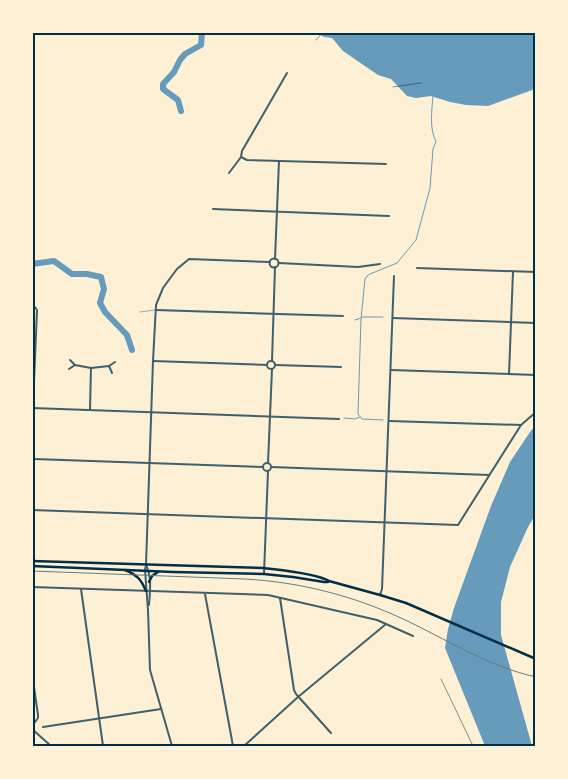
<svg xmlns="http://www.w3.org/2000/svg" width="568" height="779" viewBox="0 0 568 779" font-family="'Open Sans',sans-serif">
<rect width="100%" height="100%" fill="#fdf0d5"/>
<!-- water -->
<g fill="#669bbc">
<path d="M317,33H535V89L488,106L466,105L450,102L431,96L416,98L407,96L391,79L378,75L343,51L332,38L324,37Z"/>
<path d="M535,426V515L528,527L510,567L501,602V635L532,746H485L445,648L448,629L454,608L491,506L510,462L530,432Z"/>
</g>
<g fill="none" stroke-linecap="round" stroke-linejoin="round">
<!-- stream -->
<g stroke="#669bbc" stroke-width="1">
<path d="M362,317H383"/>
<path d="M355,320L361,318"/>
<path d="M344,418L355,419L360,417"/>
<path d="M383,420L362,419L358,414L361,319L365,279L367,276L370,274L397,263L416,240L430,188L433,149L436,141C429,130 432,108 433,96"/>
</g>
<!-- river -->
<g stroke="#669bbc" stroke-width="6">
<path d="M181,111L178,100L163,89V84L174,72L180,60L185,54L201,45L202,32"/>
<path d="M32,264L54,261L72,274H87L101,277L104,289L100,303L105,312L127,335L132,350"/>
</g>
<!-- path -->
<g stroke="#003049" stroke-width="0.5">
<path d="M316,40L323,32"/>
<path d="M393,87L421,83"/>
<path d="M441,679L473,746"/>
</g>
<!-- service -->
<path stroke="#3f606c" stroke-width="0.5" d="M140,312L155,310"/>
<!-- minor -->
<g stroke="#3f606c" stroke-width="2">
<path d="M241,157L247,160L386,164"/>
<path d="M229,173L241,157L242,151L287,73"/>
<path d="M213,209L389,216"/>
<circle cx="274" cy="263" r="4.5"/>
<path d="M275,259L279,161"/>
<path d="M279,263L358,267L380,264"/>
<path d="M417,268L536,272"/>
<path d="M32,306H34L37,310L32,430"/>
<path d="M156,310L343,316"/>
<path d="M393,318L536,323"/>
<path d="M70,360L75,365"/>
<circle cx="271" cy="365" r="4"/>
<path d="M153,361L267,365"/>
<path d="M272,361L275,267"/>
<path d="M276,365L341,367"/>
<path d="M109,366L115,362"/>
<path d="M69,369L75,365L91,368L109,366L112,373"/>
<path d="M391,370L536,375"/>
<path d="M509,374L513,272"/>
<path d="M32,408L339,419"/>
<path d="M90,409L91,368"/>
<path d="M389,421L521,425"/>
<path d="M32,456L34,459L32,462"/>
<path d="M34,459L263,467"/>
<circle cx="267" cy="467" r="4"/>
<path d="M268,463L272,369"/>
<path d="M271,467L489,475"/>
<path d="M32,510L458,525L521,425L536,412"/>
<path d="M146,565C152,577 150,592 149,605"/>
<path d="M264,574L268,471"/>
<path d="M32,587L268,595L377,620L413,636"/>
<path d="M81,589L103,746"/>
<path d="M205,594L233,746"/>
<path d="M380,595L382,589L394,276"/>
<path d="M280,598L294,690L296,694L331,733"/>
<path d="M148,610L145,570L146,565L153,361L156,305L163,288L171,277L177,269L189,259L270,262"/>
<path d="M148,610L150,670L172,746"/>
<path d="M32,673L38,715V718L32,726"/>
<path d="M43,727L161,709"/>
<path d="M32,729L51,746"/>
<path d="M244,746L298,697L386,624"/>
</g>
<!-- secondary -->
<g stroke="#003049" stroke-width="2.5">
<path d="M32,561L264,568C280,570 316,573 329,581L380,595L406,603L536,659"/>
<path d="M32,566L173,572L264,574L293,577L324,582H328"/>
<path d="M125,570C137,575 141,579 146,591"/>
<path d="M149,582L152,576L158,572"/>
</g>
<!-- rail -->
<path stroke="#657d81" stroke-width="1" d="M32,571L245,579C300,582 354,596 403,619C448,640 487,666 536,677"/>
</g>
<!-- border -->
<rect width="568" height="779" fill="none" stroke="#fdf0d5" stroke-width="68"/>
<rect x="34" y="34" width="500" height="711" fill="none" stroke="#003049" stroke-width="2"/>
</svg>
